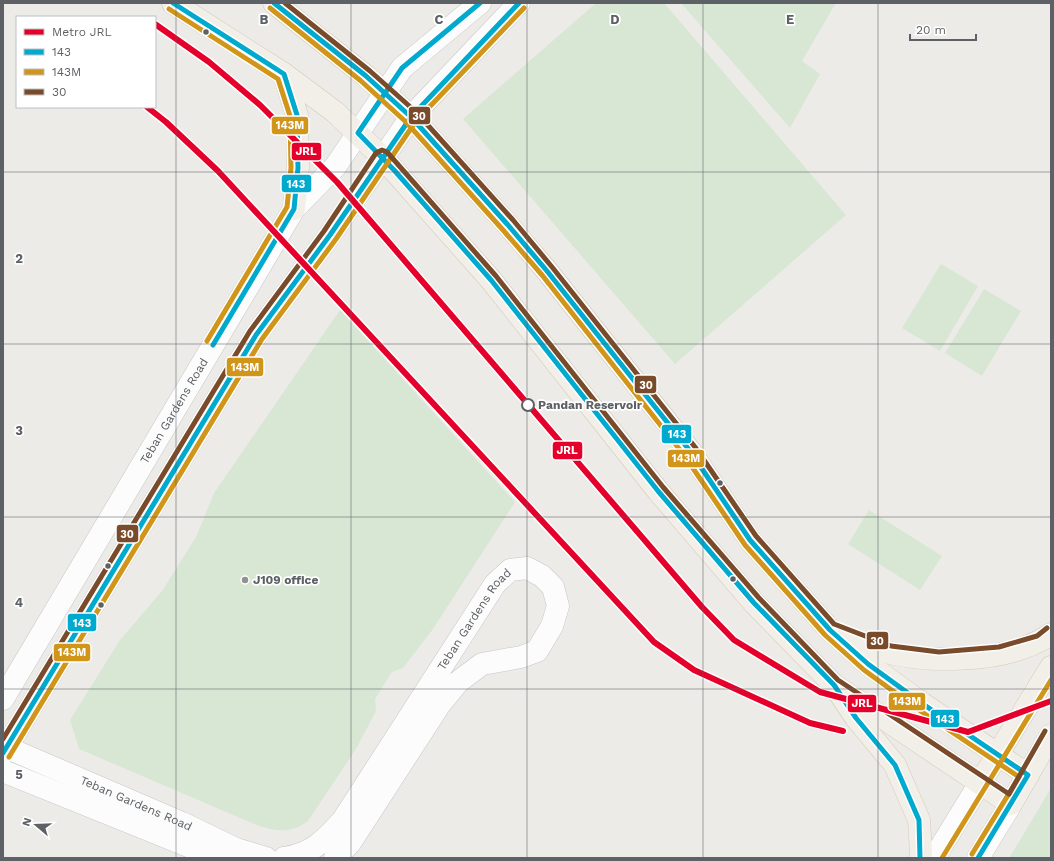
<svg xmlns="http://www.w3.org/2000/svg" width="1054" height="861" viewBox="0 0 1054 861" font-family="'Work Sans',sans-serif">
<rect width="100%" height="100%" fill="#ecebe8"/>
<!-- green -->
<g fill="#d8e7d4">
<path d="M596,3H664L846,215L675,364L463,119Z"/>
<path d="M681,3H836L802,61L820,74L790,128Z"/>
<path d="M941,264L978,286L940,351L902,328Z"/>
<path d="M984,289L1021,311L982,376L945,353Z"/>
<path d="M340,310L515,502L433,629L403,668L392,672L375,699L376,711L356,749L308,821C292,833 278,832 259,826L79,749L70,720L120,640L162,591L196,537L214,493Z"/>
<path d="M869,510L942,556L920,590L848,544Z"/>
<path d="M1051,788V858H1009L1014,850Z"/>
</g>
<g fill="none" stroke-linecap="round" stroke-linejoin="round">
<!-- street casing -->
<g stroke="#c7c7c7" stroke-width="23">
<g id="street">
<path id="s1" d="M3,699L294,209L335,167L402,68L480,3"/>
<path id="s2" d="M3,746L182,823L236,849L266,858"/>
<path d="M3,753L256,335L330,235L411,117L519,3"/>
<path d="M3,771L218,858"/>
<path id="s3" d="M284,858C312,854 324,841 343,820L495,584L510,570L527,568L542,576L553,587L558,606L552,626L537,651L521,657L482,664L458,682L440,704L350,843L335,858"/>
</g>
</g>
<!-- secondary casing -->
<g stroke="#c9c9c9" stroke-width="23">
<g id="secondary">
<path d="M934,858L980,783"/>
<path d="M978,858L1011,804"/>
</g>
</g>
<!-- primary casing -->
<g stroke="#d2c9b8" stroke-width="23">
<g id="primary">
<path d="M173,3L284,74L335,112L382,157L491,280L658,491L754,603L834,685L1011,804L1051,735"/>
<path d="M274,3L366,76L411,117L508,225L547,271L690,451L750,540L830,630L868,664L923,704L1028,775"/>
<path d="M284,74L297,115L298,168L294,209"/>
<path d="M848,638C856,641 865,646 873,648C922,665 1008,664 1051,634"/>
<path d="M840,694L856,718L895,765L919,820L921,853L920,858"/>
<path d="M980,783L1051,667"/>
</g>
</g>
<!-- street -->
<use href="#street" stroke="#fcfcfc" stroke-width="22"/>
<!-- secondary -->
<use href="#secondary" stroke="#fcfcfc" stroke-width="22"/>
<!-- primary -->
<use href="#primary" stroke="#f2efe9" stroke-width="22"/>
<!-- bus-1 casing -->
<g stroke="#fff" stroke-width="8">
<g id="bus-1">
<path d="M173,3L284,74L297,115L298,168L294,209L213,345"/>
<path d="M274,3L366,76L411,117L508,225L547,271L690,451L750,540L830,630L868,664L923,704L1028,775L978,858"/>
<path d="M480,3L402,68L358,133L394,170L491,280L658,491L754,603L834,685L856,718L895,765L919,820L920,858"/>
<path d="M3,753L256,335L330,235L411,117L519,3"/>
</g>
</g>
<!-- bus-2 casing -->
<g stroke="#fff" stroke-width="8">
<g id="bus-2">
<path d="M270,8L361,81L406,122L503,230L542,275L684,455L745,545L825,635L864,670L919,710L1019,777L972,854"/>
<path d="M169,9L278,79L290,116L291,168L287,207L207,341"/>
<path d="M9,757L262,339L336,239L416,121L524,8"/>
<path d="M942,858L1051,680"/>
</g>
</g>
<!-- bus-3 casing -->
<g stroke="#fff" stroke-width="8">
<g id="bus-3">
<path d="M285,3L370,71L416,112L513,220L552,267L695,447L756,536L834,624L891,646L939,652L999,647L1037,636L1047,628"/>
<path d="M3,739L250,331L324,231L376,153L382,150L387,152L496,276L663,487L759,598L813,654L838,680L1009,794L1045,731"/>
</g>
</g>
<!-- bus-1 -->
<use href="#bus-1" stroke="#00a9ce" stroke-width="5"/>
<!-- bus-2 -->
<use href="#bus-2" stroke="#d09519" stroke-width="5"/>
<!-- bus-3 -->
<use href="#bus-3" stroke="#7a4b2a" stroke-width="5"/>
<!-- metro-1 casing -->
<g stroke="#fff" stroke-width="9">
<g id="metro-1">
<path d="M155,24L209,62L260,105L337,182L702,607L734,640L820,692L968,732L1051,701"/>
<path d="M147,107L166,122L218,171L654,642L694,670L810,723L843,731"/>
</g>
</g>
<!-- metro-1 -->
<use href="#metro-1" stroke="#e4002b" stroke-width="6"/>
</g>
<!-- grid -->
<path fill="none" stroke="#5d6165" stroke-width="1" stroke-opacity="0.55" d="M176,3V858M351,3V858M527,3V858M703,3V858M878,3V858M3,172H1051M3,344H1051M3,517H1051M3,689H1051"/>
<!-- markers -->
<g fill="#5d6165" stroke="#fff" stroke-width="1.5">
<circle cx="206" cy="32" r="3.5"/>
<circle cx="720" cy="483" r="3.5"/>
<circle cx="108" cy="566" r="3.5"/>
<circle cx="733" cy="579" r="3.5"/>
<circle cx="101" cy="605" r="3.5"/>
</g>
<circle fill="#fff" stroke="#5d6165" stroke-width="2" cx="528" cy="405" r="6"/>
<circle fill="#8f9193" stroke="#fff" stroke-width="1.5" cx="245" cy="580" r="4"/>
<g text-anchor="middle" stroke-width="3.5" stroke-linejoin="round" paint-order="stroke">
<!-- stop labels -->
<g font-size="12" font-weight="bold" fill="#5d6165" stroke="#fff" text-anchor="start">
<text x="538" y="409">Pandan Reservoir</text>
</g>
<!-- street labels -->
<g font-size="12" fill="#5d6165" stroke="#fff">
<text dy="4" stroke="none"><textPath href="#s1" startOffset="335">Teban Gardens Road</textPath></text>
<text dy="4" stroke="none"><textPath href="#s3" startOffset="312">Teban Gardens Road</textPath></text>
<text dy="4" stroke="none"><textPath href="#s2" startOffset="145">Teban Gardens Road</textPath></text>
</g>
<!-- poi labels -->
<g font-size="12" font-weight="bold" fill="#5d6165" stroke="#fff" text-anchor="start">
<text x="253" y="584">J109 office</text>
</g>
</g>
<g font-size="13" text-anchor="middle" font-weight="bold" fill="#5d6165" stroke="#fff" stroke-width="3.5" stroke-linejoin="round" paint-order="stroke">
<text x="264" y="24">B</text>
<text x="439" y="24">C</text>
<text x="615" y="24">D</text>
<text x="790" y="24">E</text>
<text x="19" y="263">2</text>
<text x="19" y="435">3</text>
<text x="19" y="607">4</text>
<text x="19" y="779">5</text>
</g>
<g stroke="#fff" stroke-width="1.5">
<rect x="408" y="106" width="23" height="19" rx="4" fill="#7a4b2a"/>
<rect x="271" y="116" width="38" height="19" rx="4" fill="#d09519"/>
<rect x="291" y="142" width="31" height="19" rx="4" fill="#e4002b"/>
<rect x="281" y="174" width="31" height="19" rx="4" fill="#00a9ce"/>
<rect x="226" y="357" width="38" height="20" rx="4" fill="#d09519"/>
<rect x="634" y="375" width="23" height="19" rx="4" fill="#7a4b2a"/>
<rect x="661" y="424" width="31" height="20" rx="4" fill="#00a9ce"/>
<rect x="552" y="441" width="31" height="19" rx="4" fill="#e4002b"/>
<rect x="667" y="449" width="38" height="19" rx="4" fill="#d09519"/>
<rect x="116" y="524" width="23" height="19" rx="4" fill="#7a4b2a"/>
<rect x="67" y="613" width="30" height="19" rx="4" fill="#00a9ce"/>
<rect x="866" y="631" width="23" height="19" rx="4" fill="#7a4b2a"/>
<rect x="53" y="643" width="38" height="19" rx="4" fill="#d09519"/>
<rect x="888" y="692" width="38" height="19" rx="4" fill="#d09519"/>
<rect x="847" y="694" width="30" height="19" rx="4" fill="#e4002b"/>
<rect x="930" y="709" width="30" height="19" rx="4" fill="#00a9ce"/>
</g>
<g font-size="11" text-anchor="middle" font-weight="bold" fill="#fff">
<text x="419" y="120">30</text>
<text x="290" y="129">143M</text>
<text x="306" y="155">JRL</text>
<text x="296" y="188">143</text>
<text x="245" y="371">143M</text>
<text x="646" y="389">30</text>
<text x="677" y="438">143</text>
<text x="567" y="454">JRL</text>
<text x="686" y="462">143M</text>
<text x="127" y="538">30</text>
<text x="82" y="627">143</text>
<text x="877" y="645">30</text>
<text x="72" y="656">143M</text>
<text x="907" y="705">143M</text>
<text x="862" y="707">JRL</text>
<text x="945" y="723">143</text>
</g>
<!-- border -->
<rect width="1054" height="861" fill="none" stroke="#5d6165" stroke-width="8"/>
<!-- legend -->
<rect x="16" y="16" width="140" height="92" fill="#ffffff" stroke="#bec0c1"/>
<rect x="24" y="29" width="20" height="6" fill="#e4002b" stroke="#bec0c1"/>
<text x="52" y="36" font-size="12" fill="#5d6165">Metro JRL</text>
<rect x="24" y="49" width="20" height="6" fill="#00a9ce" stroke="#bec0c1"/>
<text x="52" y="56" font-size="12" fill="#5d6165">143</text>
<rect x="24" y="69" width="20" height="6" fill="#d09519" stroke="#bec0c1"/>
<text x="52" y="76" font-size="12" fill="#5d6165">143M</text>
<rect x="24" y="89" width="20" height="6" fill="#7a4b2a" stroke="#bec0c1"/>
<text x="52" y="96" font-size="12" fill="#5d6165">30</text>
<!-- north arrow -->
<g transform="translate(36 825) rotate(289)" stroke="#ffffff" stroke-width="3" paint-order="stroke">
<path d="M0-3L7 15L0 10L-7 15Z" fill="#5d6165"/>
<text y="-6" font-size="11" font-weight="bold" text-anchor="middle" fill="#5d6165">N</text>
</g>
<!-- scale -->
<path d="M910 34v6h66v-6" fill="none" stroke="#5d6165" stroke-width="2"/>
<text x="916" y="34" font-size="12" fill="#5d6165" stroke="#ffffff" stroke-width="3" paint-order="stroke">20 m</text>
</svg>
